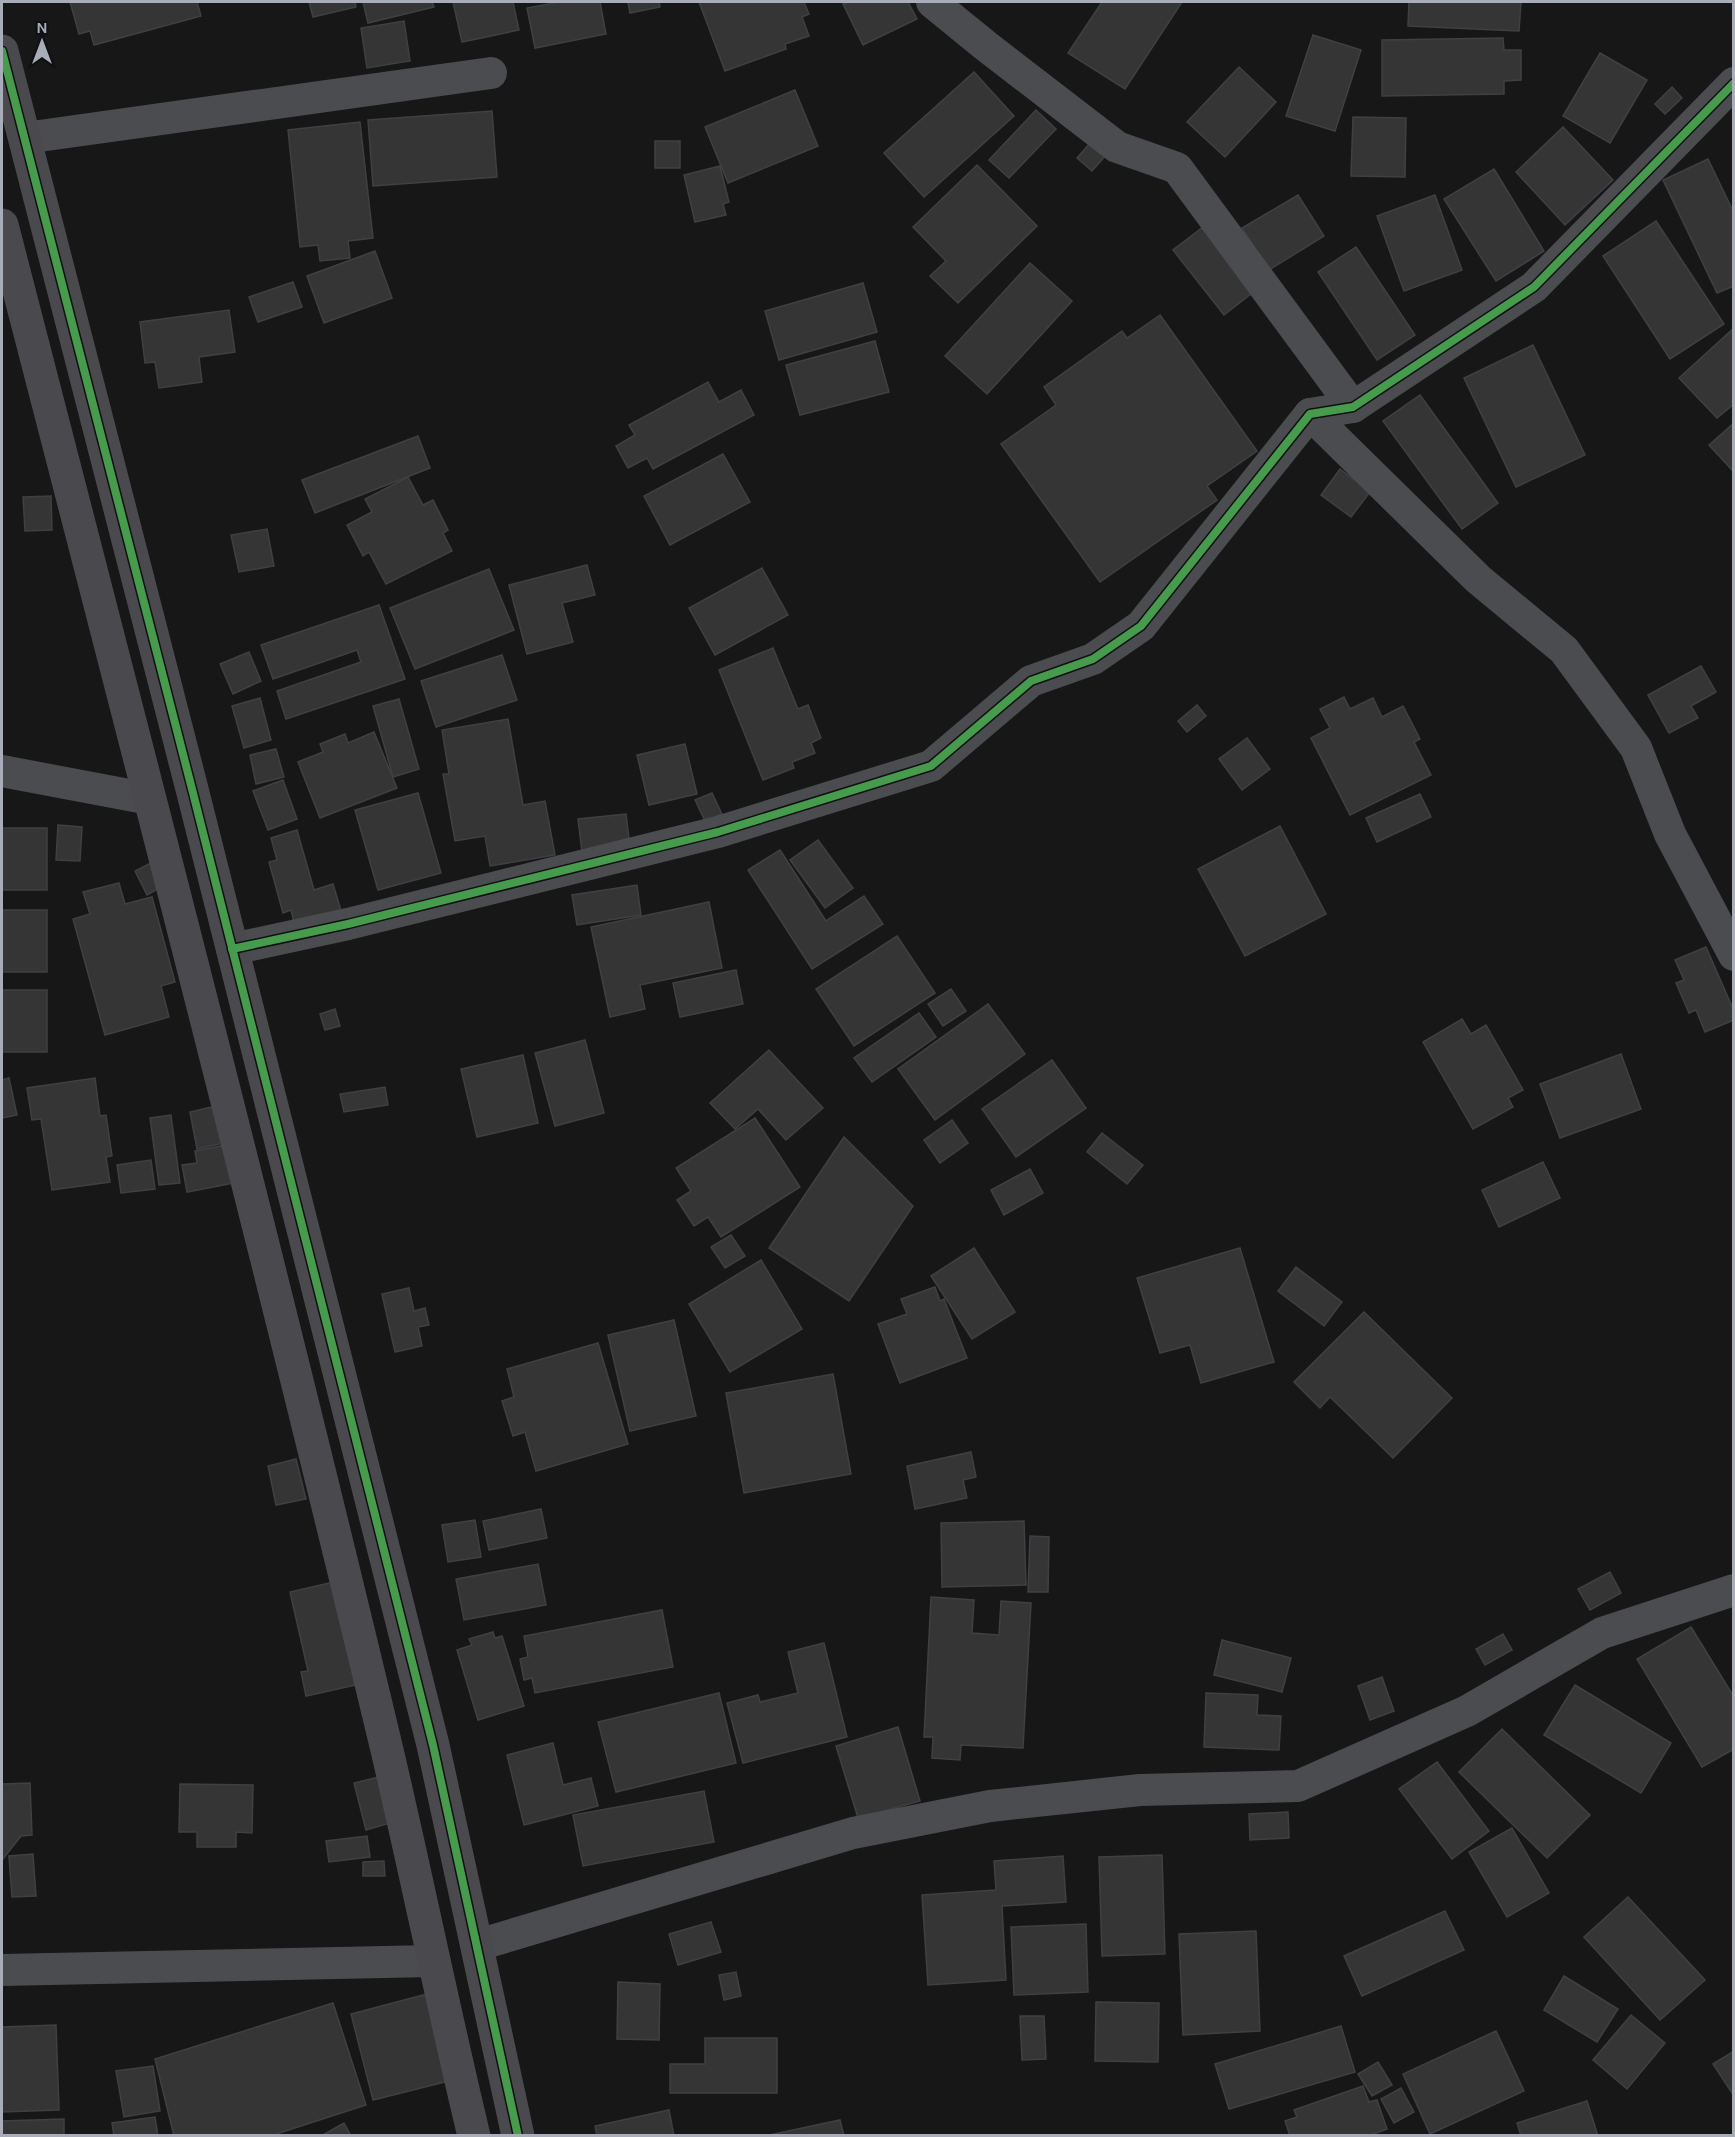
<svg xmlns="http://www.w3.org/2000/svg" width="1735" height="2137" viewBox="0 0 1735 2137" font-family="Karla,sans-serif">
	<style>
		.building { fill: #353536; stroke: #3f4043; stroke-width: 1.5 }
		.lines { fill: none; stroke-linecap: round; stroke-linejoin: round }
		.street { stroke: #4b4c50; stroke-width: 32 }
		.secondary { stroke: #4a4a4e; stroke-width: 33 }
		.cycleway-casing { stroke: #111113; stroke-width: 11 }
		.cycleway { stroke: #469c4c; stroke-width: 8 }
	</style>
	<rect width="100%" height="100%" fill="#171717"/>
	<!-- building -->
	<g class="building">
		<path d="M70,2H197L201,16L94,45L90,31L79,34Z"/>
		<path d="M309,2H355L356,7L313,17Z"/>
		<path d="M363,2H432L434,7L368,23Z"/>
		<path d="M453,2H513L519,30L462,42Z"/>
		<path d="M559,2H600L606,34L535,48L527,8Z"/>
		<path d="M628,2H659L660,7L630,13Z"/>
		<path d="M699,2H804L809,14L802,17L809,36L785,44L786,49L725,71Z"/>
		<path d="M848,2H908L917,19L863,45L843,4Z"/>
		<path d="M1102,2H1182L1125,89L1068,53Z"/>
		<path d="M1409,2H1521L1519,31L1408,26Z"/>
		<path d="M404,21L410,61L367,68L361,28Z"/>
		<path d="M1313,35L1361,50L1335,131L1286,116Z"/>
		<path d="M1503,38L1504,50H1521V80L1504,81V94L1382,96V40Z"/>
		<path d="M1600,53L1647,80L1610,143L1563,116Z"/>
		<path d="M1239,67L1276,102L1225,157L1187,122Z"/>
		<path d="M974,72L1014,116L924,197L884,153Z"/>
		<path d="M1672,87L1682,98L1665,114L1655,104Z"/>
		<path d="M795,90L818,146L728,183L705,127Z"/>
		<path d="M1036,110L1056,129L1009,178L989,160Z"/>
		<path d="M492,111L497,177L373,186L368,120Z"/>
		<path d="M1353,117L1406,118L1405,177L1351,176Z"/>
		<path d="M360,122L373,238L348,241L350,258L320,261L318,245L300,247L288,130Z"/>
		<path d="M1563,127L1613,180L1565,225L1516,172Z"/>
		<rect x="655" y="141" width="25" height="27"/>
		<path d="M1091,142L1106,155L1092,171L1077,158Z"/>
		<path d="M1708,159L1734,213V286L1717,293L1663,180Z"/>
		<path d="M977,165L1037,226L958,303L930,276L946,261L913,227Z"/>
		<path d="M720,166L729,202L723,204L726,215L695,222L684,175Z"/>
		<path d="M1494,169L1544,251L1496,281L1444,199Z"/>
		<path d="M1298,195L1324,236L1269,270L1242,228Z"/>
		<path d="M1435,195L1462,270L1404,291L1377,216Z"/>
		<path d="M1211,221L1261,286L1224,315L1173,250Z"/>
		<path d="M1656,221L1724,324L1670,359L1603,256Z"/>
		<path d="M1356,247L1415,335L1377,360L1318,272Z"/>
		<path d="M375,251L392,298L324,323L307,276Z"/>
		<path d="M1030,263L1072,301L987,394L945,356Z"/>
		<path d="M293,282L302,307L258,322L249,297Z"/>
		<path d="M863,283L877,332L779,360L765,311Z"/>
		<path d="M229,310L235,352L199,357L202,382L159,388L155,362L145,363L140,322Z"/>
		<path d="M1160,315L1257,451L1207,486L1217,500L1100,582L1001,444L1056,405L1044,387L1122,331L1127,338Z"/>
		<path d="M1734,328V404L1717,418L1679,378Z"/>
		<path d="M875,341L889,392L800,415L786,365Z"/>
		<path d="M1533,345L1585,455L1516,487L1464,378Z"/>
		<path d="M708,382L719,402L741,390L754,415L653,469L647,458L628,468L616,446L635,435L629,425Z"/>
		<path d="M1420,395L1498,503L1462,529L1383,421Z"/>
		<path d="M1734,423V472L1709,445Z"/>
		<path d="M418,436L430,468L315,513L302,480Z"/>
		<path d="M723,454L750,502L670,545L644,496Z"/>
		<path d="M1340,469L1370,492L1351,517L1321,495Z"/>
		<path d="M408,477L423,505L433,500L448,530L443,533L452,551L386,584L369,552L363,556L347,525L372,512L365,499Z"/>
		<path d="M51,496L52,530L25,531L23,497Z"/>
		<path d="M267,529L274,566L239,572L231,535Z"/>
		<path d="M587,565L595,595L562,603L573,642L527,654L509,585Z"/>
		<path d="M762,568L788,615L715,655L689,608Z"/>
		<path d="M489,569L514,630L415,669L390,608Z"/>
		<path d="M379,605L405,679L286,719L277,691L361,662L357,650L273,679L261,645Z"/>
		<path d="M773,648L798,709L808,705L821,738L811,743L815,753L792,762L794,768L763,780L719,670Z"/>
		<path d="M249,652L261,681L233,694L220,664Z"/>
		<path d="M502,655L517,700L436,727L421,681Z"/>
		<path d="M1701,666L1716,692L1691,706L1698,718L1669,733L1648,695Z"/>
		<path d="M1344,697L1350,709L1373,698L1382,717L1403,706L1420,739L1414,742L1431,775L1350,815L1311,738L1330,728L1320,709Z"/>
		<path d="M260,698L271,740L244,748L232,706Z"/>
		<path d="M399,699L419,769L393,777L373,706Z"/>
		<path d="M1197,705L1206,716L1187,732L1178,721Z"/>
		<path d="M508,719L523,805L545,801L555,855L490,866L485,836L455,841L443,774H449L442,730Z"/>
		<path d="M374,732L397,788L320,818L298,762L323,752L320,744L345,734L348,743Z"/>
		<path d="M1247,738L1270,769L1242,790L1219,759Z"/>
		<path d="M685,744L697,794L649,805L637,755Z"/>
		<path d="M276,749L284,777L256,784L250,755Z"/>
		<path d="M283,780L297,819L268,830L253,791Z"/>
		<path d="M418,793L441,873L378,890L355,810Z"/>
		<path d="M712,793L722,814L705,821L695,800Z"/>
		<path d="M1420,794L1431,817L1377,842L1366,818Z"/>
		<path d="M626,814L630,847L582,852L578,819Z"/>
		<path d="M58,825L82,827L80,861L56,860Z"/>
		<path d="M1280,826L1326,914L1245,956L1198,869Z"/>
		<rect x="2" y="828" width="45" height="62"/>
		<path d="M297,830L314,890L333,884L342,914L295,926L291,910L283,913L269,862L277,860L271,838Z"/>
		<path d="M818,840L853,888L825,908L790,860Z"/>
		<path d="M780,850L826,921L864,896L883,924L812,969L748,870Z"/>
		<path d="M155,861L167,884L147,895L135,871Z"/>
		<path d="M119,883L125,904L152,897L175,982L161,986L169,1017L105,1035L73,919L90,914L83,892Z"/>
		<path d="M637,885L641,915L577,925L572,895Z"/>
		<path d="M709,902L722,968L640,985L645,1009L610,1017L591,927Z"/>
		<rect x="2" y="910" width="45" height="62"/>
		<path d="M897,936L935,993L854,1046L816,989Z"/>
		<path d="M1706,947L1734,1011V1020L1705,1032L1696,1010L1689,1013L1676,983L1684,980L1675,960Z"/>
		<path d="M736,970L743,1004L680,1017L673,983Z"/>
		<path d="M951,989L966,1011L943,1026L928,1004Z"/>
		<rect x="2" y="990" width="45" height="62"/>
		<path d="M988,1004L1025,1054L935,1120L898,1069Z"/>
		<path d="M335,1009L340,1026L325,1030L320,1014Z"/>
		<path d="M919,1013L936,1037L872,1082L854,1058Z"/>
		<path d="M1462,1019L1471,1034L1486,1025L1523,1090L1508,1098L1513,1107L1473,1129L1423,1042Z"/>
		<path d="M585,1040L604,1113L555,1126L535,1053Z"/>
		<path d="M769,1050L823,1108L786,1140L758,1109L735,1129L710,1103Z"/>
		<path d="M1621,1054L1641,1109L1560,1138L1540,1084Z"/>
		<path d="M523,1055L538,1123L477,1137L461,1069Z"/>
		<path d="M1052,1060L1086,1108L1016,1157L982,1109Z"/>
		<path d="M9,1078L17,1115L2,1118V1080Z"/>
		<path d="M95,1078L100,1116L106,1115L112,1156L106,1157L110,1182L52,1190L41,1119L32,1120L27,1088Z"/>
		<path d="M385,1087L388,1105L344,1112L340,1094Z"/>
		<path d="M216,1106L224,1143L197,1149L190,1112Z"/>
		<path d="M171,1115L180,1183L159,1185L150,1118Z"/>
		<path d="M755,1118L800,1187L721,1237L708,1217L694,1226L677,1200L691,1191L676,1168Z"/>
		<path d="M952,1120L968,1143L940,1163L924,1140Z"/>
		<path d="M1102,1133L1143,1165L1127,1184L1087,1152Z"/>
		<path d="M844,1137L913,1206L849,1301L769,1248Z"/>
		<path d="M226,1145L234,1183L187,1192L182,1165L197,1163L195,1151Z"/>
		<path d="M151,1160L155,1189L121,1193L117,1165Z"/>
		<path d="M1543,1162L1560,1198L1499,1227L1482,1190Z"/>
		<path d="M1030,1169L1043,1193L1004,1215L991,1190Z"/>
		<path d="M731,1235L745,1256L725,1268L711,1247Z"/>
		<path d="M974,1248L1015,1312L972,1339L931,1276Z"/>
		<path d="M1240,1248L1274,1362L1201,1383L1190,1345L1160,1353L1137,1278Z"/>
		<path d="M761,1260L802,1329L730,1372L689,1304Z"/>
		<path d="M1296,1267L1342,1302L1324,1326L1278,1291Z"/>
		<path d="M935,1287L940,1301L944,1299L967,1358L900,1383L878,1324L907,1314L901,1299Z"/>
		<path d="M409,1288L414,1311L425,1308L429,1325L418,1327L422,1346L395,1352L382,1294Z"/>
		<path d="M1364,1312L1452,1398L1393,1458L1330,1397L1320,1408L1294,1382Z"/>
		<path d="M674,1320L696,1416L630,1431L608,1335Z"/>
		<path d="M598,1343L628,1444L536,1471L525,1432L513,1436L502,1401L514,1397L507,1369Z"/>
		<path d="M833,1374L851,1474L744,1493L726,1393Z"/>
		<path d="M971,1452L976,1477L963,1480L967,1498L915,1509L907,1466Z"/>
		<path d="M296,1459L306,1499L276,1505L268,1466Z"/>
		<path d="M541,1509L547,1538L489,1550L483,1521Z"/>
		<path d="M475,1520L481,1557L448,1562L442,1525Z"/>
		<path d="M1024,1521L1026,1585L942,1587L941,1523Z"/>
		<path d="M1030,1536L1049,1537L1048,1592H1028Z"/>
		<path d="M538,1564L546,1605L464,1620L456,1579Z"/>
		<path d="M1610,1572L1621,1593L1590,1610L1578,1589Z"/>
		<path d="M334,1582L356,1685L306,1696L301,1672L308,1671L290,1592Z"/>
		<path d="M931,1597L974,1600L972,1633L999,1635L1001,1601L1031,1603L1023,1748L961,1745L960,1760L932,1758L933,1737H924Z"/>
		<path d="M662,1610L673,1667L535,1693L532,1678L524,1680L520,1659L528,1657L524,1636Z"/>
		<path d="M1691,1627L1734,1697V1749L1702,1767L1637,1659Z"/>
		<path d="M493,1632L495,1638L502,1636L524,1706L478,1720L457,1650L472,1645L469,1639Z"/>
		<path d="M1503,1634L1512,1650L1485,1665L1476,1649Z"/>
		<path d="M1222,1640L1291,1658L1282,1692L1214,1675Z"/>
		<path d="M824,1643L847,1737L743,1763L727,1703L758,1695L760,1702L798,1693L788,1652Z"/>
		<path d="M1382,1677L1394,1711L1370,1720L1358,1686Z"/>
		<path d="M1575,1685L1671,1743L1641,1793L1544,1735Z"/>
		<path d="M719,1693L736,1763L616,1792L598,1722Z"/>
		<path d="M1206,1693L1258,1695L1257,1715L1281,1716L1279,1750L1204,1747Z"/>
		<path d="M898,1727L920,1801L858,1818L836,1746Z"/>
		<path d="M1502,1729L1590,1815L1547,1858L1459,1772Z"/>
		<path d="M553,1743L563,1785L591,1778L598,1806L524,1825L507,1755Z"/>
		<path d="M1437,1762L1489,1831L1452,1859L1399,1789Z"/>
		<path d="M379,1777L390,1823L366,1830L354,1783Z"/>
		<path d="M30,1783L32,1835L21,1836L2,1860V1784Z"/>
		<path d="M180,1784L253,1785L252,1833L236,1832V1847H197V1832H179Z"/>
		<path d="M704,1791L714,1842L583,1866L573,1815Z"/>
		<path d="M1288,1812L1289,1838L1250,1840L1249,1814Z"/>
		<path d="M1512,1828L1549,1893L1507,1917L1469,1852Z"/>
		<path d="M367,1836L370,1857L329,1862L326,1841Z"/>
		<path d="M33,1854L36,1896L12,1897L9,1856Z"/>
		<path d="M1162,1855L1165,1954L1102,1956L1099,1857Z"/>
		<path d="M1063,1856L1066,1902L1002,1906L1006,1980L928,1985L922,1895L996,1890L994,1861Z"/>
		<path d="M384,1861L385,1876H363V1862Z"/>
		<path d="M1628,1897L1705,1980L1660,2020L1584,1937Z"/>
		<path d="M1445,1911L1464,1950L1362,1996L1344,1956Z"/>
		<path d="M711,1922L721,1952L678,1965L669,1934Z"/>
		<path d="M1086,1924L1088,1992L1014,1995L1011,1927Z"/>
		<path d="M1256,1931L1260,2031L1183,2035L1179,1934Z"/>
		<path d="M736,1972L741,1996L724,2000L719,1975Z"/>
		<path d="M1564,1976L1618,2009L1597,2042L1544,2010Z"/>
		<path d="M618,1982L660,1984L659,2040L617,2039Z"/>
		<path d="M427,1994L449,2081L373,2100L351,2014Z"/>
		<path d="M1096,2002L1159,2003L1158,2062L1095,2061Z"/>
		<path d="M333,2003L366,2105L270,2136H174L155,2059Z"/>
		<path d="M1631,2015L1665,2043L1627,2089L1593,2060Z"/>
		<path d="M1020,2016H1044L1046,2059L1022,2060Z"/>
		<path d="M56,2025L59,2110L2,2112V2027Z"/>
		<path d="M1341,2026L1355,2072L1229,2109L1215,2064Z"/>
		<path d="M1496,2031L1524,2091L1430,2134L1403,2074Z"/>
		<path d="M705,2038H777V2093H670V2064H705Z"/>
		<path d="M1734,2051V2096L1713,2064Z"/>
		<path d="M1378,2062L1392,2085L1372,2096L1358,2074Z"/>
		<path d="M153,2066L160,2111L124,2117L116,2071Z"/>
		<path d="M1363,2086L1369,2102L1377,2100L1387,2129L1368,2136H1290L1285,2121L1297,2117L1294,2110Z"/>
		<path d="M1401,2088L1414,2112L1394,2123L1381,2099Z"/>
		<path d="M1587,2101L1598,2136H1521L1517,2123Z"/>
		<path d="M669,2110L674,2136H597L595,2126Z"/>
		<path d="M155,2117L158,2136H114L112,2123Z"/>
		<path d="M64,2119V2136H2V2121Z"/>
		<path d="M840,2120L844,2136H769V2135Z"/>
		<path d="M344,2123L351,2136H321Z"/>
	</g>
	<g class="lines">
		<!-- street -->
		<g class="street">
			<path d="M932,2L986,46L1117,147L1177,168L1353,407"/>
			<path d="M25,138L491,73"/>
			<path d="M1310,414L1478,579L1564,650L1636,748L1670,834L1734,955"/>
			<path d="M2,771L150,799"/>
			<path d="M232,949L348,924L718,832L931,766L1031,681L1093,659L1141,626L1310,414L1353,407L1534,287L1734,83"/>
			<path d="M478,1945L853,1833L990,1806L1140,1790L1298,1786L1467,1711L1602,1633L1734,1590"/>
			<path d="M2,1970L432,1961"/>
		</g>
		<!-- secondary -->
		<g class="secondary">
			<path d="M2,51L192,789L433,1745L518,2136"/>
			<path d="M2,225C133,732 265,1240 387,1750C417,1878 443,2007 474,2136"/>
		</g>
		<!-- cycleway casing -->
		<g class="cycleway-casing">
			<g id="cycleway">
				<path d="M2,51L192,789L433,1745L518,2136"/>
				<path d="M232,949L348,924L718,832L931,766L1031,681L1093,659L1141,626L1310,414L1353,407L1534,287L1734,83"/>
			</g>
		</g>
		<!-- cycleway -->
		<use href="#cycleway" class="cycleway"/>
	</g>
	<!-- border -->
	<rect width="1735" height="2137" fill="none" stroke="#a8adb8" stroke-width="6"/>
	<!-- north arrow -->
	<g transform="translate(42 42)" stroke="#111113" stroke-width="4.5" paint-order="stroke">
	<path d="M0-4.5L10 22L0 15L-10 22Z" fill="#a8adb8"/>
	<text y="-9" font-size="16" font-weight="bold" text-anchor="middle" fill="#a8adb8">N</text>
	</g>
</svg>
